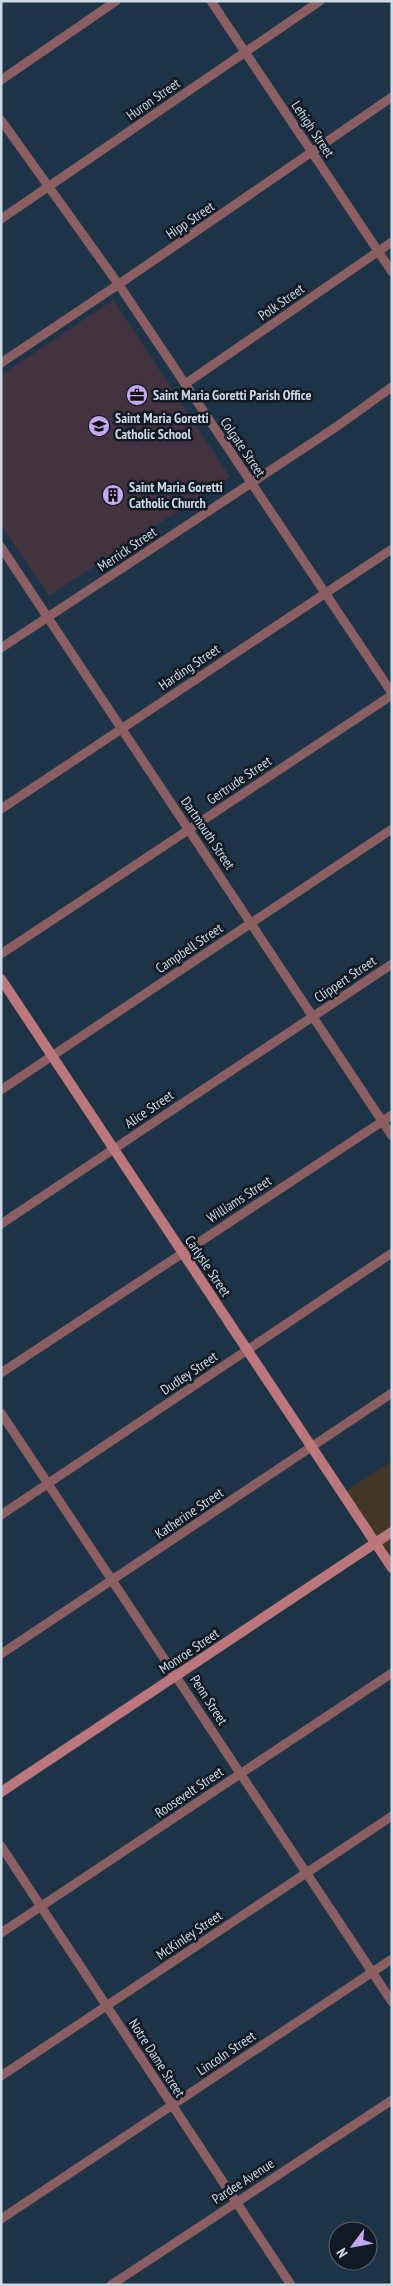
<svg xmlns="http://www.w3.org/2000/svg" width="393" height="2286" viewBox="0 0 393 2286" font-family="'PT Sans Narrow',sans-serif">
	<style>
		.commercial { fill: #423727 }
		.education { fill: #43333f }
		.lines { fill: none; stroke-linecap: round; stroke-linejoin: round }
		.street { stroke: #8b5f62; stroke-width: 9 }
		.secondary { stroke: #bc777c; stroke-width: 10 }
		.labels { text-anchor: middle; stroke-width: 5; stroke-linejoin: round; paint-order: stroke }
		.street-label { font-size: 14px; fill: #ccdae6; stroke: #101a23 }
		.poi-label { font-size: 14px; font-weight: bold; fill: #ccdae6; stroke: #101a23; text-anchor: start }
	</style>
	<rect width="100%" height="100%" fill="#1d3447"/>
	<!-- commercial -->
	<path class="commercial" d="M392,1461V1568L343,1493Z"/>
	<!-- education -->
	<path class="education" d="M113,300L230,477L49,596L1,525V375Z"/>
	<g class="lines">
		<!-- street -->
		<g class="street">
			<path d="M211,1L392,272"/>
			<path d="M1,80L116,1"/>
			<path d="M1,120L119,285L392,693"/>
			<path d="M1,219L320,1"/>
			<path d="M1,363L125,280L392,97"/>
			<path d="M185,384L392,242"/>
			<path d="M1,547L392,1136"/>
			<path d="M1,648L336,427L392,387"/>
			<path d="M1,809L392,549"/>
			<path d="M1,954L392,695"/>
			<path d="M1,1090L392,829"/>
			<path d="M1,1224L392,964"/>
			<path d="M1,1373L392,1115"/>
			<path d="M1,1413L392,2002"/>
			<path d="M1,1515L392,1253"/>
			<path d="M1,1654L392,1393"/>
			<path d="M1,1846L291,2285"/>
			<path d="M1,1933L392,1673"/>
			<path d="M1,2076L392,1816"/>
			<path d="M1,2219L392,1959"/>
			<path d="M111,2285L392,2100"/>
		</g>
		<!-- secondary -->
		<g class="secondary">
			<path d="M1,979L392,1568"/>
			<path d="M1,1792L392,1532"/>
		</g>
	</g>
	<!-- icons -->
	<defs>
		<g id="office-disc" transform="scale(1.125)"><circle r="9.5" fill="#c5a7f1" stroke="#101a23"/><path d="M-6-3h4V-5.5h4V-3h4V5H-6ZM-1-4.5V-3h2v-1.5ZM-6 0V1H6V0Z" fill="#111"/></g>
		<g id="school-disc" transform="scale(1.125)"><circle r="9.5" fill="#c5a7f1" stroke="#101a23"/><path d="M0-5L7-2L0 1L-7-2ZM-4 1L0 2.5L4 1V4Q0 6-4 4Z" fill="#111"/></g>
		<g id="building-disc" transform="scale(1.125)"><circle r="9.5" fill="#c5a7f1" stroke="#101a23"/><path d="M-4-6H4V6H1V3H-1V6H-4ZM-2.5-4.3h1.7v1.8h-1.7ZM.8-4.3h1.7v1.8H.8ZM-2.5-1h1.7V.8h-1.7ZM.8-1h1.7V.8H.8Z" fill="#111"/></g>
	</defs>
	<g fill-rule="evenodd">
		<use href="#office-disc" x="137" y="395"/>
		<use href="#school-disc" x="99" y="426"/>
		<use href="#building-disc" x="113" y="495"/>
	</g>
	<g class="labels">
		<!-- street labels -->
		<g class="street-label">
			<text transform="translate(153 99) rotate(-35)" y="5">Huron Street</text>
			<text transform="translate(313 129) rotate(56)" y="5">Lehigh Street</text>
			<text transform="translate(190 220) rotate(-34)" y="5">Hipp Street</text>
			<text transform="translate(281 302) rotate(-35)" y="5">Polk Street</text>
			<text transform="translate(243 447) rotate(56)" y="5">Colgate Street</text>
			<text transform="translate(127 549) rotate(-34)" y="5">Merrick Street</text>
			<text transform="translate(189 667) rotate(-34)" y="5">Harding Street</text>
			<text transform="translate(239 780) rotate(-34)" y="5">Gertrude Street</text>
			<text transform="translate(208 833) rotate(56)" y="5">Dartmouth Street</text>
			<text transform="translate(189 948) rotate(-34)" y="5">Campbell Street</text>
			<text transform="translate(345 979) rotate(-34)" y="5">Clippert Street</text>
			<text transform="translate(149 1109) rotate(-34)" y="5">Alice Street</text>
			<text transform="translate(239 1199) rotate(-33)" y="5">Williams Street</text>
			<text transform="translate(208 1266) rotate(56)" y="5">Carlysle Street</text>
			<text transform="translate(189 1373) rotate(-34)" y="5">Dudley Street</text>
			<text transform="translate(189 1513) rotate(-34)" y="5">Katherine Street</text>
			<text transform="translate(189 1651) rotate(-34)" y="5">Monroe Street</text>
			<text transform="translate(209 1700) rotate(57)" y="5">Penn Street</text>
			<text transform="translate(189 1792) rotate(-34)" y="5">Roosevelt Street</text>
			<text transform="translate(189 1935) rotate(-34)" y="5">McKinley Street</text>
			<text transform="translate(226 2053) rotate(-34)" y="5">Lincoln Street</text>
			<text transform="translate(157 2058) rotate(57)" y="5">Notre Dame Street</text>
			<text transform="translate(243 2181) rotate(-33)" y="5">Pardee Avenue</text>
		</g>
		<!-- poi labels -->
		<g class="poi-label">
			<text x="153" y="400">Saint Maria Goretti Parish Office</text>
			<text x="115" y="423">Saint Maria Goretti<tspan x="115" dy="16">Catholic School</tspan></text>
			<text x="129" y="492">Saint Maria Goretti<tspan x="129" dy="16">Catholic Church</tspan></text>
		</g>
	</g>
	<!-- border -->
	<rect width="393" height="2286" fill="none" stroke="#ccdae6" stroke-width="5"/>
	<!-- north arrow -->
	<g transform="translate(353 2246) rotate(238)"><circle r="24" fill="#101a23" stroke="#5b6771"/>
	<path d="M0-4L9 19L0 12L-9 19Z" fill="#c5a7f1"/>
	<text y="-8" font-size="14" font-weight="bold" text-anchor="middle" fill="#ccdae6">N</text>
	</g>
</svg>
